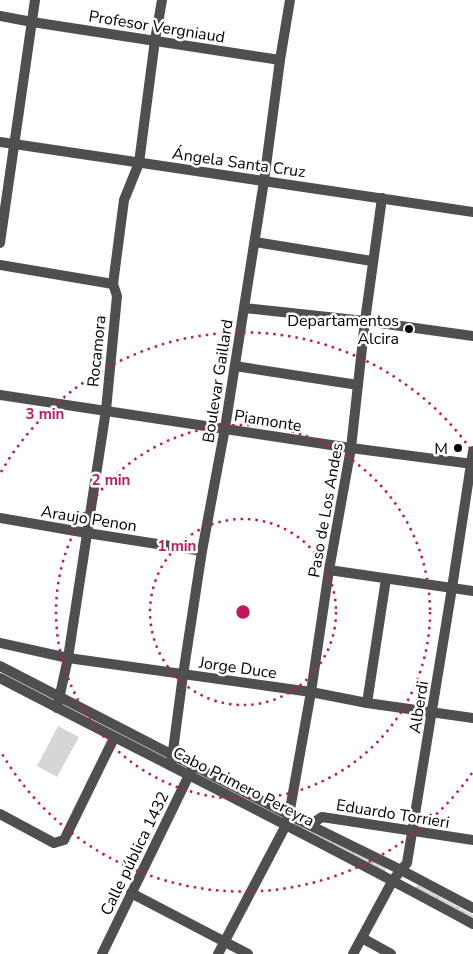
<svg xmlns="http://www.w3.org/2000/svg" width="473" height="954" viewBox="0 0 473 954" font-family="'Nunito Sans',sans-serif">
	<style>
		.grass { fill: url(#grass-dots) }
		.garden { fill: #d6d6d6 }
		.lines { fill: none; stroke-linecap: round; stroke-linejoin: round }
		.minor { stroke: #4f4f4f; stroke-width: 10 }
		.ring { fill: none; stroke: #c2185b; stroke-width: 2.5; stroke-dasharray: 2.5 5 }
		.poi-dot { fill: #000; stroke: #fff; stroke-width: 2 }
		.labels { text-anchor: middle; stroke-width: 5; stroke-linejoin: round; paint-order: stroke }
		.street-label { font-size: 16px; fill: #000; stroke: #fff }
		.poi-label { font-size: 16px; fill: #000; stroke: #fff; text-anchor: end }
		.centre { fill: #c2185b; stroke: #fff; stroke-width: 2.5 }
		.ring-label { font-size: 15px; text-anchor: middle; font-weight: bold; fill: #c2185b; stroke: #fff; stroke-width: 5; stroke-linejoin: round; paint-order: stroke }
	</style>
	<defs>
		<pattern id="grass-dots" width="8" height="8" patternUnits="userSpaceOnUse" patternTransform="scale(1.25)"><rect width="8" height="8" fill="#d6d6d6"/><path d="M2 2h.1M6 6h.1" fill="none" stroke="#b6b6b6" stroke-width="1.8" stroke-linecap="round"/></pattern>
	</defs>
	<rect width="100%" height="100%" fill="#fff"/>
	<!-- grass -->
	<g class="grass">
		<path d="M296,820L386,869L385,872L294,823Z"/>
		<path d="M418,885L473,915V919L416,888Z"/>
	</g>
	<!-- garden -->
	<path class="garden" d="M58,726L79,737L57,777L37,766Z"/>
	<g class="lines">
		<!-- minor -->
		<g class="minor">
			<path d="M0,16L32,22L280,60"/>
			<path d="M0,142L473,212"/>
			<path d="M255,242L372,261"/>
			<path d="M0,243L35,0"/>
			<path d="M0,265L113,284"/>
			<path d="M244,308L365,321L473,336"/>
			<path d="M235,366L358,385"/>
			<path d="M0,395L351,448L473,464"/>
			<path d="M0,518L87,533L202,551"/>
			<path d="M329,570L473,591"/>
			<path d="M0,643L68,658L311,692L367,703L473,718"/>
			<path d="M0,666L289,815L401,870L473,908"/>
			<path d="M0,678C158,760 317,839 473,924"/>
			<path d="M367,703L386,579"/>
			<path d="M57,708L68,658L106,410L117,296L113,284L124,200L139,163L155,40L162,0"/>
			<path d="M171,766L183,675L202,551L225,428L264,181L280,60L290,0"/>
			<path d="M0,814L54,843L64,840L114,738"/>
			<path d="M310,825L322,817L473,840"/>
			<path d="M131,893L248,954"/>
			<path d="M362,938L391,954"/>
			<path d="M102,954L191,771"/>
			<path d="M218,954L286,825L289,815L311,692L329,570L351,448L365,321L382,198"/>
			<path d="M353,954L393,880L407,863L452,588L473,451"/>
		</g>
	</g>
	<!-- distance rings -->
	<g class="ring">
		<circle cx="243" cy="612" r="93"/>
		<circle cx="243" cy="612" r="187"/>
		<path d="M472 773A280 280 0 0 1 1 752M1 472A280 280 0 0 1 472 451"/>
	</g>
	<!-- markers -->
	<g class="poi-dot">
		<circle cx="409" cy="329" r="5"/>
		<circle cx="458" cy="448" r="5"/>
	</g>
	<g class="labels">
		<!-- street labels -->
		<g class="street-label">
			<text transform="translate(157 26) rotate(9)" y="6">Profesor Vergniaud</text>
			<text transform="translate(239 162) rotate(8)" y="6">Ángela Santa Cruz</text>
			<text transform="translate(96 351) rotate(-84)" y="6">Rocamora</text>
			<text transform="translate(217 381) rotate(-81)" y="6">Boulevar Gaillard</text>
			<text transform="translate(268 420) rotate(9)" y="6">Piamonte</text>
			<text transform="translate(325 510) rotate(-80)" y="6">Paso de Los Andes</text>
			<text transform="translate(89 518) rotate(9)" y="6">Araujo Penon</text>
			<text transform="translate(238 667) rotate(8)" y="6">Jorge Duce</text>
			<text transform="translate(418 707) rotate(-81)" y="6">Alberdi</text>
			<text transform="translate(244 786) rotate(27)" y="6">Cabo Primero Pereyra</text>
			<text transform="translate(393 813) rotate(9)" y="6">Eduardo Torrieri</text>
			<text transform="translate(134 853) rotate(-64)" y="6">Calle pública 1432</text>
		</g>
		<!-- poi labels -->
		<g class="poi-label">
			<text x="399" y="326">Departamentos<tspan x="399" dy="18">Alcira</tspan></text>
			<text x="448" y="454">M</text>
		</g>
	</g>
	<circle cx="243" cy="612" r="8" class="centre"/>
	<g class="ring-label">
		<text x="45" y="419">3 min</text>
		<text x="111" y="485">2 min</text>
		<text x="177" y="551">1 min</text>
	</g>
</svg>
